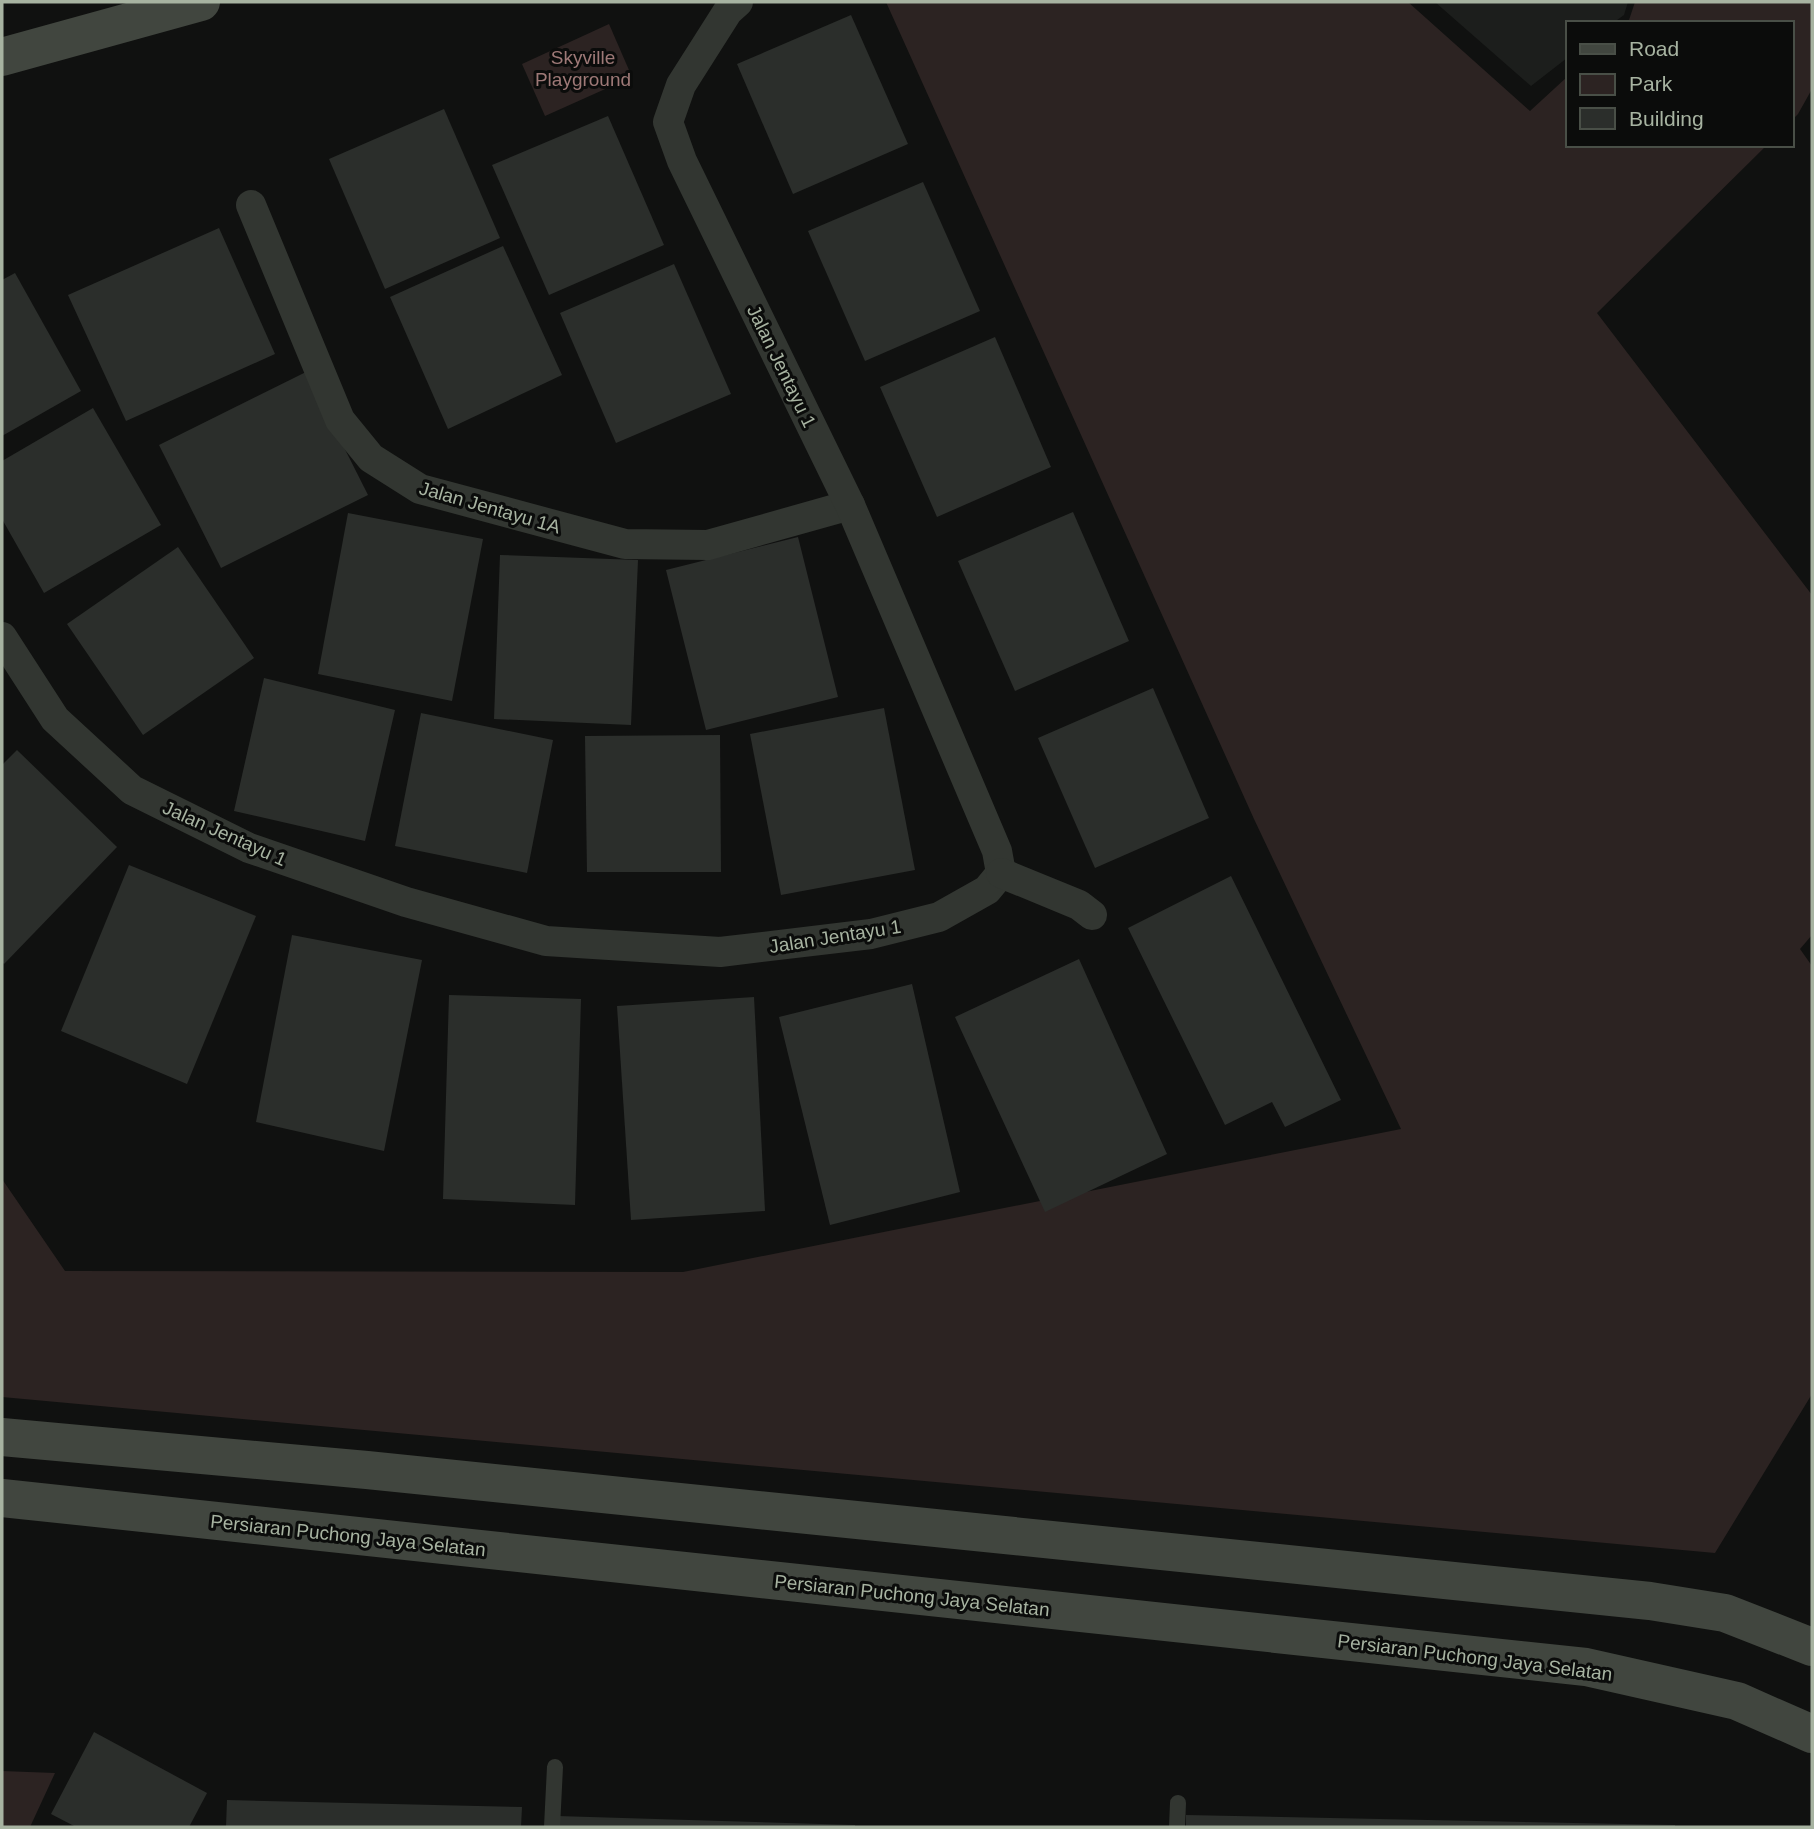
<svg xmlns="http://www.w3.org/2000/svg" width="1814" height="1829" viewBox="0 0 1814 1829" font-family="Arial,sans-serif">
	<style>
		.built { fill: #1c1e1c }
		.green { fill: #2c2322 }
		.building { fill: #2b2e2b }
		.lines { fill: none; stroke-linecap: round; stroke-linejoin: round }
		.lane { stroke: #323631; stroke-width: 16 }
		.street { stroke: #323631; stroke-width: 30 }
		.secondary { stroke: #41463f; stroke-width: 38 }
		.labels { text-anchor: middle; stroke-width: 6; stroke-linejoin: round; paint-order: stroke }
		.park-label { font-size: 19px; fill: #9e7977; stroke: #0b0c0b }
		.street-label { font-size: 19px; fill: #a7b3a1; stroke: #0b0c0b }
	</style>
	<rect width="100%" height="100%" fill="#101110"/>
	<!-- built -->
	<path class="built" d="M1435,2H1628L1624,15L1613,23H1567V58L1531,86Z"/>
	<!-- green -->
	<g class="green">
		<path d="M886,2H1408L1530,111L1567,77V145H1767L1597,313L1812,595V935L1800,949L1812,966V1394L1715,1553L2,1397V1179L65,1271L683,1272L1401,1129L1254,819Z"/>
		<path d="M1635,2H1812V89L1798,114L1791,121V23H1628Z"/>
		<path d="M609,24L632,77L545,116L522,64Z"/>
		<path d="M2,1771L55,1773L30,1827H2Z"/>
	</g>
	<!-- building -->
	<g class="building">
		<path d="M851,15L908,144L793,194L737,64Z"/>
		<path d="M444,109L500,238L385,289L329,159Z"/>
		<path d="M608,116L664,245L549,295L492,165Z"/>
		<path d="M923,182L980,311L865,361L808,231Z"/>
		<path d="M219,228L275,354L126,421L68,295Z"/>
		<path d="M503,246L562,375L448,429L390,297Z"/>
		<path d="M674,264L731,394L616,443L560,313Z"/>
		<path d="M15,273L81,391L2,436V280Z"/>
		<path d="M995,337L1051,467L937,517L880,387Z"/>
		<path d="M306,372L368,495L221,568L159,445Z"/>
		<path d="M93,408L161,525L44,593L2,519V461Z"/>
		<path d="M1073,512L1129,641L1015,691L958,561Z"/>
		<path d="M348,513L483,539L452,701L318,674Z"/>
		<path d="M798,537L838,697L706,730L666,570Z"/>
		<path d="M178,547L254,658L143,735L67,624Z"/>
		<path d="M500,555L638,560L631,725L494,719Z"/>
		<path d="M264,678L395,710L365,841L234,811Z"/>
		<path d="M1153,688L1209,818L1095,868L1038,738Z"/>
		<path d="M884,708L915,870L781,895L750,734Z"/>
		<path d="M421,713L553,740L527,873L395,846Z"/>
		<path d="M720,735L721,872H587L585,736Z"/>
		<path d="M17,750L117,847L4,964L2,962V765Z"/>
		<path d="M129,865L256,916L187,1084L61,1031Z"/>
		<path d="M1231,876L1341,1100L1285,1127L1272,1102L1225,1125L1128,928Z"/>
		<path d="M292,935L422,960L384,1151L256,1122Z"/>
		<path d="M1079,959L1167,1154L1045,1212L955,1017Z"/>
		<path d="M912,984L960,1192L830,1225L779,1017Z"/>
		<path d="M449,995L581,999L575,1205L443,1199Z"/>
		<path d="M754,997L765,1211L631,1220L617,1006Z"/>
		<path d="M94,1732L207,1793L189,1827H76L51,1814Z"/>
		<path d="M227,1800L522,1807L521,1827H226Z"/>
		<path d="M1186,1815L1675,1825V1827H1186Z"/>
		<path d="M557,1816L855,1825V1827H557Z"/>
	</g>
	<g class="lines">
		<!-- lane -->
		<g class="lane">
			<path d="M552,1827L555,1767"/>
			<path d="M1177,1827L1178,1803"/>
		</g>
		<!-- street -->
		<g class="street">
			<path d="M251,205L340,420L371,458L420,489L625,544L708,545L850,505"/>
			<path d="M2,637L55,719L132,790L249,848L406,902L546,941L720,952L871,934L939,917L987,890L1001,873L997,851L850,505L682,161L668,122L681,85L728,11L738,2"/>
			<path d="M1001,873L1079,905L1092,915"/>
		</g>
		<!-- secondary -->
		<g class="secondary">
			<path d="M2,57L201,2"/>
			<path d="M2,1437L367,1470L1650,1601L1725,1613L1812,1647"/>
			<path d="M2,1498L1586,1667L1737,1701L1812,1734"/>
		</g>
	</g>
	<g class="labels">
		<!-- park labels -->
		<g class="park-label">
			<text x="583" y="64">Skyville<tspan x="583" dy="22">Playground</tspan></text>
		</g>
		<!-- street labels -->
		<g class="street-label">
			<text transform="translate(782 366) rotate(64)" y="7">Jalan Jentayu 1</text>
			<text transform="translate(490 507) rotate(16)" y="7">Jalan Jentayu 1A</text>
			<text transform="translate(225 833) rotate(24)" y="7">Jalan Jentayu 1</text>
			<text transform="translate(835 936) rotate(-9)" y="7">Jalan Jentayu 1</text>
			<text transform="translate(348 1535) rotate(6)" y="7">Persiaran Puchong Jaya Selatan</text>
			<text transform="translate(912 1595) rotate(6)" y="7">Persiaran Puchong Jaya Selatan</text>
			<text transform="translate(1475 1657) rotate(7)" y="7">Persiaran Puchong Jaya Selatan</text>
		</g>
	</g>
	<!-- border -->
	<rect width="1814" height="1829" fill="none" stroke="#a7b3a1" stroke-width="7"/>
	<!-- legend -->
	<rect x="1566" y="21" width="228" height="126" fill="#0b0c0b" stroke="#494f47" stroke-width="2"/>
	<rect x="1580" y="44" width="35" height="10" fill="#41463f" stroke="#494f47" stroke-width="2"/>
	<text x="1629" y="56" font-size="21" fill="#a7b3a1">Road</text>
	<rect x="1580" y="74" width="35" height="21" fill="#2c2322" stroke="#494f47" stroke-width="2"/>
	<text x="1629" y="91" font-size="21" fill="#a7b3a1">Park</text>
	<rect x="1580" y="108" width="35" height="21" fill="#2b2e2b" stroke="#494f47" stroke-width="2"/>
	<text x="1629" y="126" font-size="21" fill="#a7b3a1">Building</text>
</svg>
